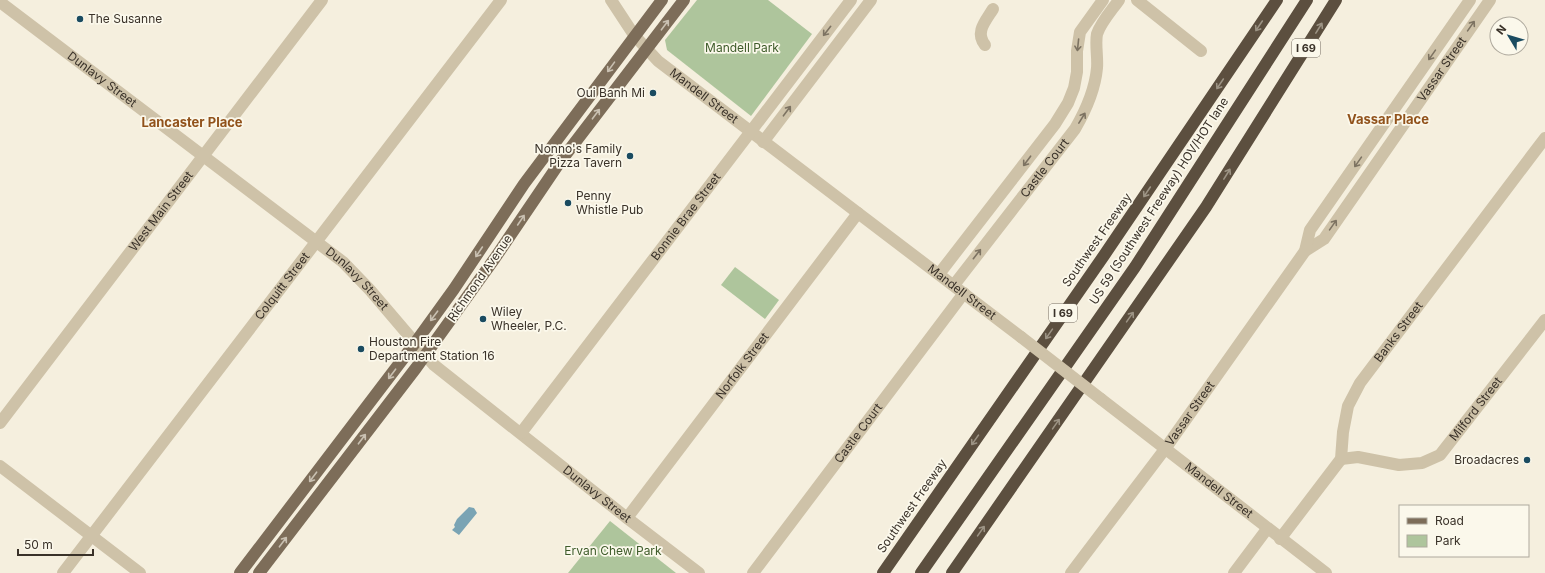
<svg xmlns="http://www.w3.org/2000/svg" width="1545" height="573" viewBox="0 0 1545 573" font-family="Inter,sans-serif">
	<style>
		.green { fill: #aec59c }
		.water { fill: #7aa4b4 }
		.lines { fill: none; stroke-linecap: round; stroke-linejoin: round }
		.minor { stroke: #cec2a8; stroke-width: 12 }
		.major { stroke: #7d6d59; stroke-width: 12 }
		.highway { stroke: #5c4f3f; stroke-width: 12 }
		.minor-bridge { stroke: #cec2a8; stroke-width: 12 }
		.oneway { stroke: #c9c0b1 }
		.oneway2 { stroke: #9c9384 }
		.oneway3 { stroke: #7d7362 }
		.poi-dot { fill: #1a4b60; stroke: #fbf8eb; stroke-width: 1.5 }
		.labels { text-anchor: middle; stroke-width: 3.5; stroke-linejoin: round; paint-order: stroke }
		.shield { fill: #fbf8eb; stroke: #746d63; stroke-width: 1 }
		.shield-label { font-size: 11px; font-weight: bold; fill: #3a3229 }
		.poi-label { font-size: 12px; fill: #3a3229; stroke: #fbf8eb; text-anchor: start }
		.park-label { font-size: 12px; fill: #3e5b2a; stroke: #fbf8eb }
		.street-label { font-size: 12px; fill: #3a3229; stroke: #fbf8eb }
		.neighbourhood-label { font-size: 13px; font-weight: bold; fill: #91521b; stroke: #fbf8eb }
	</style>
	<rect width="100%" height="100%" fill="#f5efde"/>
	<!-- green -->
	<g class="green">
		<path d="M697,0H768L812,34L751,116L667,50L665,40Z"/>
		<path d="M735,267L779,300L765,319L721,285Z"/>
		<path d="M610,521L676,573H568Z"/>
	</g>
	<!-- water -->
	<path class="water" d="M469,507L474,508L477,513L459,535L452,530L455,527L454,525L457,519Z"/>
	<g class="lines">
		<!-- minor -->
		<g class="minor">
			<path id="s1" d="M611,0L634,35L658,61L1021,337"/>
			<path d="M1137,0L1201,51"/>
			<path id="s2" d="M0,2L343,262L370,290L434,365L627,518L699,573"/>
			<path d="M985,45C975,32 985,22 993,9"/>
			<path d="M763,142L871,0"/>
			<path id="s3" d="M1305,251L1324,239L1490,0"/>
			<path d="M939,274L1055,124L1068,103L1074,88L1077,72V51L1080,32L1103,0"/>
			<path id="s4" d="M954,285L1075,129C1086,110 1095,90 1097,68C1098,57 1095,44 1097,34C1101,22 1112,10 1119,0"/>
			<path id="s5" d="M1101,399L1326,573"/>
			<path id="s6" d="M0,423L322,0"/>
			<path id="s7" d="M521,433L851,0"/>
			<path id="s8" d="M1341,459L1358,457L1399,465L1422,463L1440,455L1545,320"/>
			<path d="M0,466L140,573"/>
			<path id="s9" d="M627,518L858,213"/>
			<path id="s10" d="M1280,539L1341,459L1343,432L1348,406L1360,383L1545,138"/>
			<path id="s11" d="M63,573L501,0"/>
			<path id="s12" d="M753,573L964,293"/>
			<path id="s13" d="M1071,573L1165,449L1305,251L1310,230L1470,0"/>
			<path d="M1234,573L1267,529"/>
		</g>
		<!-- major -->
		<g class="major">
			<path d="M240,573L415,343L454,289L524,184L662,0"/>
			<path d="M259,573L416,368L495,258L560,162L684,0"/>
		</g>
		<!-- highway -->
		<g class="highway">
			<path d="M883,573L1105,254L1277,0"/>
			<path d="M921,573L1135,267L1307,0"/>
			<path d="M952,573L1206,207L1336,0"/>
		</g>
		<!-- minor-bridge -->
		<path class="minor-bridge" d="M1021,337L1101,399"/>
	</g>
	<!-- one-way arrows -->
	<defs><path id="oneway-shaft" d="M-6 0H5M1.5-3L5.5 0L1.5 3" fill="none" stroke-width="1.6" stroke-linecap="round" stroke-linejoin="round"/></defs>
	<g class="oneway">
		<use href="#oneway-shaft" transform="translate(665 25) rotate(-53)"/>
		<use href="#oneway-shaft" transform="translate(611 67) rotate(126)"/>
		<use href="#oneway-shaft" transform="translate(596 114) rotate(-53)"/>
		<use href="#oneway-shaft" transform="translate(521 220) rotate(-56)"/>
		<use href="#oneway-shaft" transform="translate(479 252) rotate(124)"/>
		<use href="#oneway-shaft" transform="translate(434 316) rotate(127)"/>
		<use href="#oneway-shaft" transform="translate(392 374) rotate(127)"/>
		<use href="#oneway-shaft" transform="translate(362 439) rotate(-53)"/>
		<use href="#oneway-shaft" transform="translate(313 477) rotate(127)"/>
		<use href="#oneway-shaft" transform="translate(283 542) rotate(-53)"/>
	</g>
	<g class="oneway2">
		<use href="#oneway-shaft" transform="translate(1259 26) rotate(124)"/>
		<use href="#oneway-shaft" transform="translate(1319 28) rotate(-58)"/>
		<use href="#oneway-shaft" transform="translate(1220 84) rotate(124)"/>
		<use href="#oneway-shaft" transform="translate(1227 174) rotate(-58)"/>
		<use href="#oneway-shaft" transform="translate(1147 192) rotate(124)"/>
		<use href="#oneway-shaft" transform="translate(1130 317) rotate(-55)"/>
		<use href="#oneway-shaft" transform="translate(1049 334) rotate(125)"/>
		<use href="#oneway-shaft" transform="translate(1056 424) rotate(-55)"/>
		<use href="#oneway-shaft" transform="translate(975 440) rotate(125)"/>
		<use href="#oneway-shaft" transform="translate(981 531) rotate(-55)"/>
	</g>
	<g class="oneway3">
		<use href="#oneway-shaft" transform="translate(1471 26) rotate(-55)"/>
		<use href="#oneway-shaft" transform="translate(827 31) rotate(128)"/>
		<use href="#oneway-shaft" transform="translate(1078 45) rotate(96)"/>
		<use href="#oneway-shaft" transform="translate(1432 55) rotate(125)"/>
		<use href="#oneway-shaft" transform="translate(787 111) rotate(-53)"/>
		<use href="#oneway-shaft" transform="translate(1082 118) rotate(-58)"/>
		<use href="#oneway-shaft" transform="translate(1027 161) rotate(127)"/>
		<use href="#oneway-shaft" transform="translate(1358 162) rotate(125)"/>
		<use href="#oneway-shaft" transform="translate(1333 225) rotate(-55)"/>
		<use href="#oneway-shaft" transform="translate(977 254) rotate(-52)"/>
	</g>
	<!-- markers -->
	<g class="poi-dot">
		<circle cx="80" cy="19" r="4"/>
		<circle cx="653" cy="93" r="4"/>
		<circle cx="630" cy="156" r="4"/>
		<circle cx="568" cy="203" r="4"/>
		<circle cx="483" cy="319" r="4"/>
		<circle cx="361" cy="349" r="4"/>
		<circle cx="1527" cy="460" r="4"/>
	</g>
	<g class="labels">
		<!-- shield labels -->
		<g class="shield">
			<rect x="1292" y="39" width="28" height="18" rx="3"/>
			<rect x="1049" y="304" width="28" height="18" rx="3"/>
		</g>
		<g class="shield-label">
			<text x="1306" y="52">I 69</text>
			<text x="1063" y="317">I 69</text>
		</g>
		<!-- poi labels -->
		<g class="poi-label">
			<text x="88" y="23">The Susanne</text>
			<text x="645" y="97" text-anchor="end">Oui Banh Mi</text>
			<text x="622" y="153" text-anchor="end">Nonno's Family<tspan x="622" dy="14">Pizza Tavern</tspan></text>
			<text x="576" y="200">Penny<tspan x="576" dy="14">Whistle Pub</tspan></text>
			<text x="491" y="316">Wiley<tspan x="491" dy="14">Wheeler, P.C.</tspan></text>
			<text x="369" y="346">Houston Fire<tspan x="369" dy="14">Department Station 16</tspan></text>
			<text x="1519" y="464" text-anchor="end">Broadacres</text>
		</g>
		<!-- park labels -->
		<g class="park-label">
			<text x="742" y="52">Mandell Park</text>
			<text x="613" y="555">Ervan Chew Park</text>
		</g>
		<!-- street labels -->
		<g class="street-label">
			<text dy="4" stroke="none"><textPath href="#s3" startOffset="229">Vassar Street</textPath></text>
			<text dy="4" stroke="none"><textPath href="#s2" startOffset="128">Dunlavy Street</textPath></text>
			<text dy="4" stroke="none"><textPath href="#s1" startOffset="135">Mandell Street</textPath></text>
			<text dy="4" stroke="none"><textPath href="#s4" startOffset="148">Castle Court</textPath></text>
			<text transform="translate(1159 201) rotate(-57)" y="4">US 59 (Southwest Freeway) HOV/HOT lane</text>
			<text dy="4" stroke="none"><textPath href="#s6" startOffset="266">West Main Street</textPath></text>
			<text dy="4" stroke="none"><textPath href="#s7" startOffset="272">Bonnie Brae Street</textPath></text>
			<text transform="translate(1097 240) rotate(-55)" y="4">Southwest Freeway</text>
			<text transform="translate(480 278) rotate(-55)" y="4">Richmond Avenue</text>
			<text dy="4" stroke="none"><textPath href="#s2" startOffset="452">Dunlavy Street</textPath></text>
			<text dy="4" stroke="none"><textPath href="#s11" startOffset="361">Colquitt Street</textPath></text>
			<text dy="4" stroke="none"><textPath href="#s1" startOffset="459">Mandell Street</textPath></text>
			<text dy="4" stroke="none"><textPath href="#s10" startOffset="244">Banks Street</textPath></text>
			<text dy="4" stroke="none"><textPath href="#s9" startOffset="191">Norfolk Street</textPath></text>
			<text dy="4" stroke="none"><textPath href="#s8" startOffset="160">Milford Street</textPath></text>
			<text dy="4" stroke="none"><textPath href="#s13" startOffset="199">Vassar Street</textPath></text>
			<text dy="4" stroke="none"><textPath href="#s12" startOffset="175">Castle Court</textPath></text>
			<text dy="4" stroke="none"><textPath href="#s5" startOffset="149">Mandell Street</textPath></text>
			<text dy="4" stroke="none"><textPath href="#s2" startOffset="776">Dunlavy Street</textPath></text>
			<text transform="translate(912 506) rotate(-55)" y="4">Southwest Freeway</text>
		</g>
		<!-- neighbourhood labels -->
		<g class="neighbourhood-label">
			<text x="1388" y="124">Vassar Place</text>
			<text x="192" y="127">Lancaster Place</text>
		</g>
	</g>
	<!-- legend -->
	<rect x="1399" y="505" width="130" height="52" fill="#fbf8eb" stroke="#aea99d"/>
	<rect x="1407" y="518" width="20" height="6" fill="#7d6d59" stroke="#aea99d"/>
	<text x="1435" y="525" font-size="12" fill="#3a3229">Road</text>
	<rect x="1407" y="535" width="20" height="12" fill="#aec59c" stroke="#aea99d"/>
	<text x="1435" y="545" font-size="12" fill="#3a3229">Park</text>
	<!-- north arrow -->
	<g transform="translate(1509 36) rotate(308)"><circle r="19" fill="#fbf8eb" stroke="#aea99d"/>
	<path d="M0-3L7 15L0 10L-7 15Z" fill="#1a4b60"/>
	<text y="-6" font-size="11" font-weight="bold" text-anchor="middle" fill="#3a3229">N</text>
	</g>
	<!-- scale -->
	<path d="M18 549v6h75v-6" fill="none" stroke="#3a3229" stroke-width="2"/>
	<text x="24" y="549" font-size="12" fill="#3a3229" stroke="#fbf8eb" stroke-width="3" paint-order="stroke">50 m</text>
</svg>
